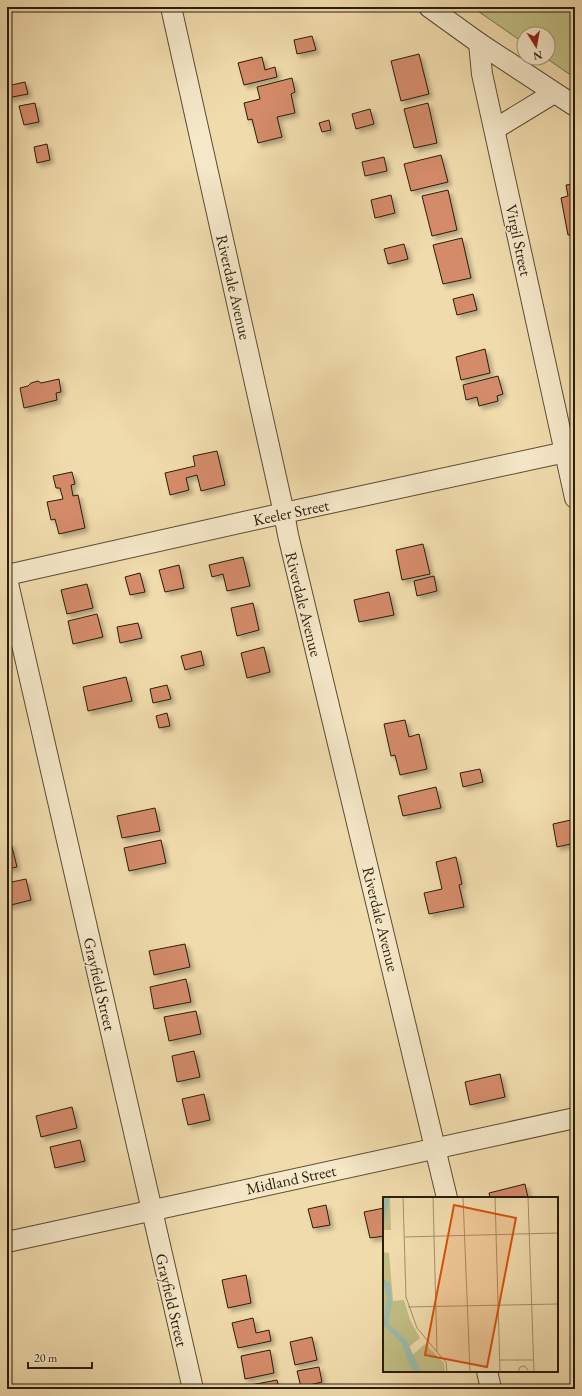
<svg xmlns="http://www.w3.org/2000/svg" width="582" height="1396" viewBox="0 0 582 1396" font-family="'EB Garamond',serif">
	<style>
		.green { fill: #c1be84; stroke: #766e48 }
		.building { fill: #d48b6b; stroke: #2a1d0b; filter: url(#shadow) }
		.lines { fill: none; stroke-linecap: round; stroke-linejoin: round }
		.street-casing { stroke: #5c4c33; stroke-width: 22 }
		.street { stroke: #f5e8c9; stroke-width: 20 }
		.labels { text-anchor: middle; stroke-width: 3; stroke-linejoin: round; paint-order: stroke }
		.street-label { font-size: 16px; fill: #2a1d0b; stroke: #f5e8c9 }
		.inset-road { fill: none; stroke: #a18f6c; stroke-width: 1 }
		.view { fill: #d5530c; fill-opacity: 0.15; stroke: #d5530c; stroke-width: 2 }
		.inset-edge { fill: none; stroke: #2a1d0b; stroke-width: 2 }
	</style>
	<defs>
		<filter id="shadow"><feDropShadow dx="3.5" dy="3.5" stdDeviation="2" flood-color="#0004"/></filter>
	</defs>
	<rect width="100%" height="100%" fill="#f0dbac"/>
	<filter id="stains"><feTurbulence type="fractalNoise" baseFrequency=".005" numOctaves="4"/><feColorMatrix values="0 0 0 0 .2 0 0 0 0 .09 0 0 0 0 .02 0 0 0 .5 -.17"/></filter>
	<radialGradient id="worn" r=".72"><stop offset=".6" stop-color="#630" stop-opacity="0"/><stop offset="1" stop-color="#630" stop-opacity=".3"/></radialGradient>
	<!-- green -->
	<path class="green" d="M472,7H575V78L546,58H548V34H524V43Z"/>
	<!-- building -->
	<g class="building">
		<path d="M312,36L316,50L297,54L294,40Z"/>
		<path d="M419,54L429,94L401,101L391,61Z"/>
		<path d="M262,57L265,70L275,67L277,77L244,85L238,63Z"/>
		<path d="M292,78L295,92L291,94L295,113L277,117L282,137L258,143L252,119L248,120L244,103L260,99L257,87Z"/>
		<path d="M25,82L28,94L7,98V86Z"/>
		<path d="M35,103L39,122L24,125L19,106Z"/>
		<path d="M428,103L437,143L414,148L404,109Z"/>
		<path d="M370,109L374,124L356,129L352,114Z"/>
		<path d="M329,120L331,130L322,132L319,123Z"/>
		<path d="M47,144L50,160L37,163L34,147Z"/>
		<path d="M441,155L448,182L411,191L404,164Z"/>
		<path d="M384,157L387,171L365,176L362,162Z"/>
		<path d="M575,184V234L568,235L561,198L568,196L566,185Z"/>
		<path d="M448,190L457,230L432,236L422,196Z"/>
		<path d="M391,195L395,213L375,218L371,200Z"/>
		<path d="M462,238L471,278L443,284L433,245Z"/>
		<path d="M404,244L408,259L388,264L384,249Z"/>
		<path d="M473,294L477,310L457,315L453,299Z"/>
		<path d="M485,349L490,373L461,380L456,357Z"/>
		<path d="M498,376L503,394L497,396L498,401L479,406L477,397L466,400L463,385Z"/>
		<path d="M59,379L61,392L56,393L57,400L24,408L20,388L28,386L31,383L38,381L41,383Z"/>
		<path d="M217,451L225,485L201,491L197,475L186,478L189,490L170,495L165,473L195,466L193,456Z"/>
		<path d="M72,472L75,484L71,485L73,496L78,495L85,528L59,534L55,519L51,520L47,502L63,499L60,488H56L53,476Z"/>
		<path d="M423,544L430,574L402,580L396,550Z"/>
		<path d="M243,557L250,586L227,591L223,574L212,577L209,565Z"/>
		<path d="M179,565L184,588L165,592L159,570Z"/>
		<path d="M140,573L145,592L130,595L125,577Z"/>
		<path d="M434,576L437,591L417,596L414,581Z"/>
		<path d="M87,584L93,608L67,614L61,590Z"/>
		<path d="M389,592L394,615L359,622L354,600Z"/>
		<path d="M253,603L259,630L237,636L231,608Z"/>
		<path d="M97,614L103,637L73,644L68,621Z"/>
		<path d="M138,623L142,638L120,643L117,627Z"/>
		<path d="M264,647L270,672L247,678L241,653Z"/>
		<path d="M201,651L204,665L185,670L181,656Z"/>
		<path d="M126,677L132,701L88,711L83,687Z"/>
		<path d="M167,685L171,699L153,703L150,689Z"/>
		<path d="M167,713L170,726L159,728L156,716Z"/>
		<path d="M405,720L409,737L419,734L427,769L400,775L395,755L391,756L384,724Z"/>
		<path d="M480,769L483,782L463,787L460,773Z"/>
		<path d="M436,787L441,808L403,816L398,796Z"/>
		<path d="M155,808L160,831L122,838L117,816Z"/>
		<path d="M575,819V843L557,847L553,824Z"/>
		<path d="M161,840L166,863L129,871L124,848Z"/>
		<path d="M11,843L17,867L7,869V844Z"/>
		<path d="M456,857L462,884L459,885L464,907L429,914L424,893L442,889L436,862Z"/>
		<path d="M26,879L31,900L7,906V883Z"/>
		<path d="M185,944L190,967L154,975L149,951Z"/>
		<path d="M186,979L191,1002L154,1009L150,987Z"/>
		<path d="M196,1011L201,1034L169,1041L164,1017Z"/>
		<path d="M194,1051L200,1077L177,1082L172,1056Z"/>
		<path d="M500,1074L505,1097L470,1105L465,1082Z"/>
		<path d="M204,1094L210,1120L188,1125L182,1099Z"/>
		<path d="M72,1107L77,1128L41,1137L36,1116Z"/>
		<path d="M80,1140L85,1161L55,1168L50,1147Z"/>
		<path d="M525,1184L528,1198H490L489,1193Z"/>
		<path d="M326,1205L330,1225L313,1228L308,1209Z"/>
		<path d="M384,1208V1236L370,1238L364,1212Z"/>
		<path d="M246,1275L251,1303L228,1308L222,1280Z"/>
		<path d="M253,1318L256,1333L269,1330L271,1341L238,1348L232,1323Z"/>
		<path d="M312,1337L317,1360L295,1365L290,1342Z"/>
		<path d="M270,1350L274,1373L245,1379L241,1356Z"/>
		<path d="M319,1367L322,1382L301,1387L297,1371Z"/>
		<path d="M277,1380L279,1389H245V1386Z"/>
	</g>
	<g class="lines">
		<!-- street casing -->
		<g class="street-casing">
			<g id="street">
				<path d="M171,7L284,513L288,535L447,1198"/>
				<path d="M429,7L479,43L482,74L575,498"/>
				<path d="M479,43L575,106"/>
				<path d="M495,129L554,93"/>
				<path d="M7,575L284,513L575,450"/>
				<path d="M7,579L193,1389"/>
				<path d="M7,1242L575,1118"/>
				<path d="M487,1371L491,1389"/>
			</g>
		</g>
		<!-- street -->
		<use href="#street" class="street"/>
	</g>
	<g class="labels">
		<!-- street labels -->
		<g class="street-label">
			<text transform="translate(519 240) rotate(78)" y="6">Virgil Street</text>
			<text transform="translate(234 287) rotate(77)" y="6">Riverdale Avenue</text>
			<text transform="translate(291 512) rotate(-12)" y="6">Keeler Street</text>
			<text transform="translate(304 604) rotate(76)" y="6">Riverdale Avenue</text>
			<text transform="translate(381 919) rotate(76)" y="6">Riverdale Avenue</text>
			<text transform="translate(100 984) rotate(77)" y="6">Grayfield Street</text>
			<text transform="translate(291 1179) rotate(-12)" y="6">Midland Street</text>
			<text transform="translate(172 1300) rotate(77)" y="6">Grayfield Street</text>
		</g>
	</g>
	<!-- overview -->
	<g transform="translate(383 1197)">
		<rect width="175" height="175" fill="#f0dbac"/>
		<path d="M0,0H7L8,33H0ZM0,55L6,56L10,104L21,103L27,123L37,141L22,153L25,162L42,147L61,166L62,175H0Z" fill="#c1be84"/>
		<path d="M0,0H6V3L0,32ZM0,82L7,86L9,107L5,127L23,142L38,175H32L25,166L19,146L0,128L4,102Z" fill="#9abbab"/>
		<path class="inset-road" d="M20,0L23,100L34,131L54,155M50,0L54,155L63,165L64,175M80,0L87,175M112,0L117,175M145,0L151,175M21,40L175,36M25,110L175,107M117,163H150M135,175L137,170L142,169L146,175"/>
		<path class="view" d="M71,8L133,21L104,170L42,158Z"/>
		<rect width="175" height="175" class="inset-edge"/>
	</g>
	<!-- margin -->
	<rect width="582" height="1396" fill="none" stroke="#f0dbac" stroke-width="24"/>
	<rect x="8" y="8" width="566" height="1380" fill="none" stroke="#2a1d0b" stroke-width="2"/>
	<rect x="12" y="12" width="558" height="1372" fill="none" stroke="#2a1d0b"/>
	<!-- north arrow -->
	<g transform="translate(536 46) rotate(169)"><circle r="19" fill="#f5e8c9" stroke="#a4977d"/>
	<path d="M0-3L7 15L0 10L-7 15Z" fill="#8f2418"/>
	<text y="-6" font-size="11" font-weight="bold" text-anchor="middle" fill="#2a1d0b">N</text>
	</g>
	<!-- scale -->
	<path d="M28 1362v6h64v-6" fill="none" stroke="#2a1d0b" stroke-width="2"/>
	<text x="34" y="1362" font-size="12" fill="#2a1d0b" stroke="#f5e8c9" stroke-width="3" paint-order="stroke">20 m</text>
	<rect width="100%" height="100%" filter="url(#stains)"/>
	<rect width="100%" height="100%" fill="url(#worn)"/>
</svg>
